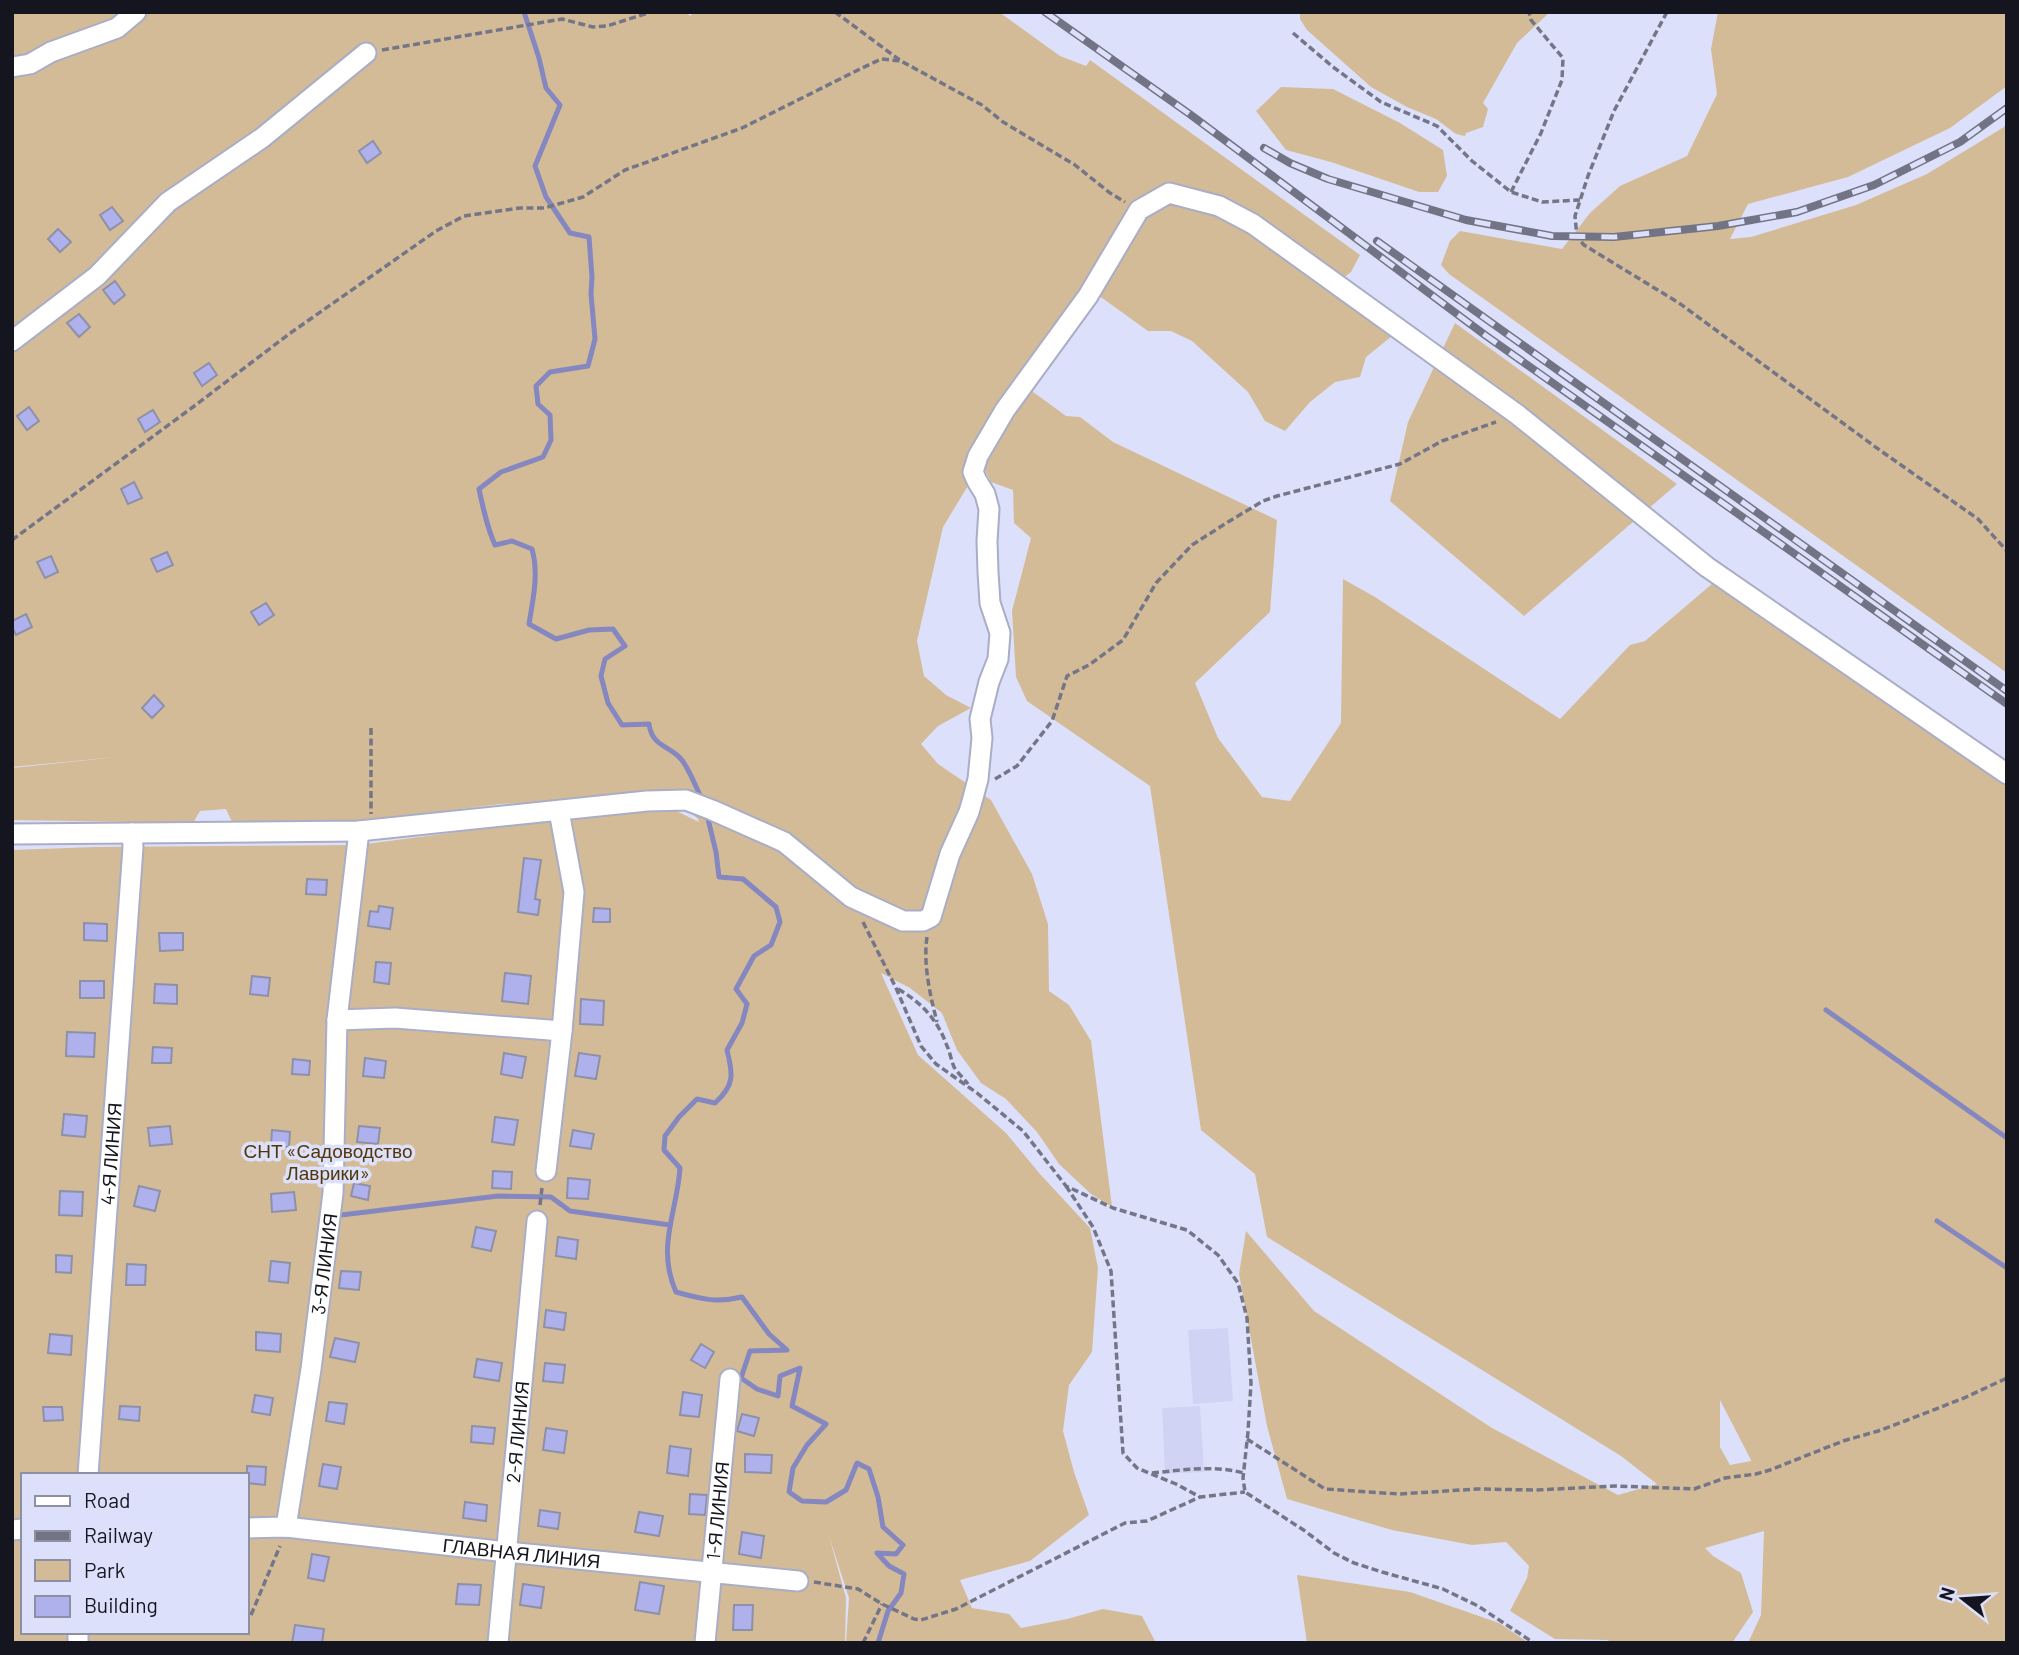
<svg xmlns="http://www.w3.org/2000/svg" width="2019" height="1655" viewBox="0 0 2019 1655" font-family="Barlow,sans-serif">
	<style>
		.built { fill: #d0d3f4 }
		.green { fill: #d4bb97; fill-rule: evenodd }
		.lines { fill: none; stroke-linecap: round; stroke-linejoin: round }
		.stream { stroke: #8487c0; stroke-width: 5 }
		.building { fill: #aeb1ec; stroke: #8e90a8; stroke-width: 2 }
		.minor-casing { stroke: #aaadc6; stroke-width: 23 }
		.path { stroke: #747688; stroke-width: 3.5; stroke-dasharray: 7 3.5; stroke-linecap: butt }
		.minor { stroke: #fff; stroke-width: 19 }
		.rail-casing { stroke: #727485; stroke-width: 8 }
		.rail { stroke: #dde0fa; stroke-width: 5; stroke-dasharray: 16; stroke-linecap: butt }
		.labels { text-anchor: middle; stroke-width: 7; stroke-linejoin: round; paint-order: stroke }
		.park-label { font-size: 19px; fill: #503609; stroke: #dde0fa }
		.street-label { font-size: 19px; fill: #14151e; stroke: #dde0fa }
	</style>
	<rect width="100%" height="100%" fill="#dde0fa"/>
	<!-- built -->
	<g class="built">
		<path d="M1228,1328L1233,1401L1193,1404L1188,1330Z"/>
		<path d="M1200,1406L1204,1472L1165,1474L1162,1408Z"/>
	</g>
	<!-- green -->
	<g class="green">
		<path d="M12,12H686L690,16L694,12H999L1060,56L1086,66L1090,60L1360,255L1351,272L1333,286L1397,332L1366,357L1360,377L1335,382L1310,402L1285,431L1265,421L1248,392L1192,341L1171,331H1148L1098,295L1066,344L1029,389L1066,416L1080,417L1113,442L1277,520L1270,612L1195,683L1218,738L1262,797L1290,801L1341,723L1343,579L1375,597L1560,719L1630,645L1645,641L1713,583L2007,784V1643H1748L1761,1615L1764,1531L1705,1548L1713,1556L1741,1573L1753,1612L1732,1643H1614L1607,1640L1555,1639L1510,1611L1527,1578L1529,1566L1506,1542L1472,1545L1392,1530L1287,1499L1267,1426L1239,1274L1246,1231L1314,1311L1492,1428L1618,1495L1657,1484L1621,1456L1267,1237L1255,1174L1201,1130L1150,786L1027,701L1016,677L1012,611L1031,538L1014,523L1013,490L991,482L985,470L969,484L943,527L917,641L924,676L946,695L971,708L938,726L921,744L938,764L991,800L1032,874L1048,924L1049,991L1069,1005L1091,1041L1112,1207L1091,1194L1059,1164L1037,1132L1006,1099L981,1083L957,1050L942,1013L910,988L881,973L918,1055L1006,1133L1040,1174L1090,1228L1098,1268L1092,1352L1069,1385L1063,1431L1074,1472L1089,1515L1030,1561L960,1580L972,1608L1009,1614L1021,1628L1067,1619L1103,1609L1142,1616L1156,1643H846L849,1598L829,1536L846,1598L845,1643H12V850L95,847L358,845L664,805L699,822L698,819L670,795L501,804L363,821L232,822L226,809L200,811L193,823L12,820V768L117,757L12,767ZM1720,1400L1751,1460V1461L1730,1465L1720,1447ZM23,1475H247V1632H23Z"/>
		<path d="M1300,12H1550L1517,43L1483,103L1488,109L1483,127L1466,133L1465,136L1456,134L1436,119L1407,107L1371,87L1307,30L1300,19Z"/>
		<path d="M1718,12H2007V86L1950,128L1848,177L1748,204L1730,239L1751,237L1856,205L1927,174L2004,127L2007,121V673L1449,274L1441,265L1450,241L1460,231L1562,249L1590,213L1620,186L1687,156L1717,94L1711,49Z"/>
		<path d="M1281,87L1333,89L1400,123L1443,150L1447,176L1438,192H1419L1331,162L1286,150L1256,111Z"/>
		<path d="M1455,323L1677,484L1524,616L1390,501L1408,422Z"/>
		<path d="M1297,1575L1410,1592L1499,1623L1529,1643H1307Z"/>
	</g>
	<g class="lines">
		<!-- stream -->
		<g class="stream">
			<path d="M524,12L539,58L546,88L560,105L535,166L546,197L570,233L589,237L592,277L591,294L595,339L588,366L550,372L536,386L538,404L550,415L551,440L543,457L501,472L479,489C483,508 487,527 495,545L512,541L532,549C539,574 533,599 529,624L556,639L589,630L613,629L625,646L605,659L601,676L608,703L622,725L649,724C652,747 669,745 681,759C689,768 696,788 702,799"/>
			<path d="M707,815L716,852L719,877L743,879L776,907L780,922L771,945L754,956L736,989L747,1004L742,1023L727,1050C733,1074 735,1085 715,1103L697,1099L679,1117L665,1136L664,1150L680,1168C677,1213 656,1247 676,1292C701,1299 716,1303 742,1297L769,1334L787,1350L750,1351L741,1378L757,1389L778,1396L780,1376L800,1368L792,1406L826,1424L807,1445L793,1468L789,1492L802,1501L826,1502L846,1490L857,1463L869,1469L878,1497L883,1527L903,1545L896,1554L877,1553L889,1566L904,1574L901,1593L888,1611L878,1643"/>
			<path d="M1826,1010L2007,1138"/>
			<path d="M333,1216L498,1196L551,1197L570,1211L670,1225"/>
			<path d="M1937,1221L2007,1268"/>
		</g>
	</g>
	<!-- building -->
	<g class="building">
		<path d="M373,141L381,153L367,163L359,151Z"/>
		<path d="M112,207L123,221L110,230L100,215Z"/>
		<path d="M58,229L71,242L60,252L48,239Z"/>
		<path d="M115,281L125,295L114,304L103,290Z"/>
		<path d="M79,314L90,327L79,337L67,323Z"/>
		<path d="M209,363L217,375L202,386L194,373Z"/>
		<path d="M29,407L39,421L27,430L17,416Z"/>
		<path d="M153,410L160,422L145,432L138,419Z"/>
		<path d="M134,482L142,498L128,504L121,489Z"/>
		<path d="M167,552L173,565L157,572L151,559Z"/>
		<path d="M51,556L58,572L45,578L37,562Z"/>
		<path d="M266,603L274,615L259,625L251,612Z"/>
		<path d="M26,614L32,627L16,635L12,627V621Z"/>
		<path d="M154,695L164,706L152,718L142,708Z"/>
		<path d="M524,858L541,860L535,899L540,900L538,915L518,912Z"/>
		<path d="M307,879L327,880L326,895L306,894Z"/>
		<path d="M379,906L393,908L390,929L368,926L370,911L378,912Z"/>
		<path d="M594,908L610,909V922H593Z"/>
		<path d="M84,923L107,924V941L84,940Z"/>
		<path d="M159,933H183V950L160,951Z"/>
		<path d="M376,962L391,963L389,984L374,982Z"/>
		<path d="M505,973L531,976L528,1004L502,1001Z"/>
		<path d="M252,976L270,978L268,996L250,994Z"/>
		<rect x="80" y="981" width="24" height="17"/>
		<path d="M155,984L177,985V1004L154,1003Z"/>
		<path d="M581,999L604,1001L603,1025L580,1024Z"/>
		<path d="M67,1032L95,1033L94,1057L66,1056Z"/>
		<path d="M153,1047L172,1048L171,1063H152Z"/>
		<path d="M504,1053L526,1057L522,1078L501,1074Z"/>
		<path d="M579,1053L600,1056L596,1079L575,1076Z"/>
		<path d="M365,1058L386,1061L384,1078L363,1076Z"/>
		<path d="M293,1059L310,1061L309,1075L292,1074Z"/>
		<path d="M64,1114L87,1116L85,1137L62,1135Z"/>
		<path d="M495,1117L518,1120L514,1145L492,1142Z"/>
		<path d="M170,1126L172,1144L150,1146L148,1128Z"/>
		<path d="M359,1126L380,1128L378,1144L357,1142Z"/>
		<path d="M272,1130L290,1132L289,1147L271,1145Z"/>
		<path d="M573,1130L594,1134L591,1149L570,1146Z"/>
		<path d="M493,1171L512,1172L511,1189L492,1188Z"/>
		<path d="M568,1178L590,1180L588,1199L567,1198Z"/>
		<path d="M354,1183L370,1186L368,1200L351,1196Z"/>
		<path d="M139,1186L160,1191L155,1211L134,1206Z"/>
		<path d="M60,1191L83,1192L82,1216L59,1215Z"/>
		<path d="M294,1192L296,1210L272,1212L271,1194Z"/>
		<path d="M476,1227L496,1231L491,1251L472,1247Z"/>
		<path d="M558,1237L578,1240L576,1259L556,1256Z"/>
		<path d="M56,1255L72,1256L71,1273L56,1272Z"/>
		<path d="M271,1261L290,1263L288,1283L269,1281Z"/>
		<path d="M127,1264L146,1265L145,1285H126Z"/>
		<path d="M341,1271L361,1272L359,1290L339,1288Z"/>
		<path d="M546,1310L566,1313L564,1330L544,1327Z"/>
		<path d="M256,1332L281,1334L280,1352L256,1350Z"/>
		<path d="M50,1334L72,1336L71,1355L48,1353Z"/>
		<path d="M335,1338L359,1343L355,1362L330,1357Z"/>
		<path d="M701,1344L714,1352L705,1368L691,1360Z"/>
		<path d="M477,1359L502,1363L499,1381L474,1377Z"/>
		<path d="M545,1363L565,1365L563,1383L543,1381Z"/>
		<path d="M683,1392L702,1395L699,1417L680,1415Z"/>
		<path d="M255,1395L273,1398L270,1415L252,1412Z"/>
		<path d="M329,1402L347,1404L344,1424L326,1421Z"/>
		<path d="M120,1406L140,1407L139,1421L119,1419Z"/>
		<path d="M43,1407H62L63,1420L44,1421Z"/>
		<path d="M742,1414L759,1418L754,1436L737,1431Z"/>
		<path d="M472,1426L495,1428L493,1444L471,1442Z"/>
		<path d="M546,1428L567,1431L564,1453L543,1450Z"/>
		<path d="M670,1446L691,1449L688,1476L667,1473Z"/>
		<path d="M745,1454L772,1455L771,1473L745,1472Z"/>
		<path d="M323,1464L341,1467L337,1489L319,1486Z"/>
		<path d="M247,1466L266,1467L265,1485L247,1483Z"/>
		<path d="M690,1494L707,1495L705,1515L689,1514Z"/>
		<path d="M465,1502L487,1505L486,1521L463,1518Z"/>
		<path d="M540,1510L560,1513L558,1529L538,1526Z"/>
		<path d="M639,1512L663,1516L659,1536L635,1532Z"/>
		<path d="M742,1532L764,1536L761,1558L739,1554Z"/>
		<path d="M312,1554L329,1557L324,1581L308,1578Z"/>
		<path d="M640,1582L664,1586L659,1614L635,1610Z"/>
		<path d="M458,1584L481,1585L479,1605L456,1604Z"/>
		<path d="M523,1584L544,1587L541,1608L520,1605Z"/>
		<path d="M734,1605H753L752,1630H733Z"/>
		<path d="M295,1625L324,1629L322,1643H292Z"/>
	</g>
	<g class="lines">
		<!-- minor casing -->
		<g class="minor-casing">
			<g id="minor">
				<path d="M12,67L30,64L51,52L117,28L136,12"/>
				<path d="M12,341L97,276L168,202L262,138L366,53"/>
				<path d="M12,834L359,831L647,801L686,800L712,810L784,842L851,897L903,921H923L931,917L950,854L969,812L973,798L978,779L982,738L980,719L989,682L998,659L1000,633L990,603L988,572L987,541L989,509L985,494L977,481L973,472L978,456L1005,410L1088,296L1139,210L1169,193L1219,206L1253,224L1518,415L1707,567L2007,774"/>
				<path d="M337,1020L395,1018L562,1031"/>
				<path d="M546,1171L562,1031L574,892L559,811"/>
				<path id="s1" d="M88,1475L133,847L132,833"/>
				<path id="s2" d="M286,1527L311,1369L333,1193L337,1020L359,831"/>
				<path id="s3" d="M247,1528L286,1527L507,1552L798,1581"/>
				<path d="M12,1530L23,1529"/>
				<path d="M78,1643V1632"/>
				<path id="s4" d="M498,1643L537,1221"/>
				<path id="s5" d="M705,1643L730,1379"/>
			</g>
		</g>
		<!-- path -->
		<g class="path">
			<path d="M835,12L901,61L982,105L1003,122L1075,165L1110,193L1125,202"/>
			<path d="M1667,12L1614,111L1588,176L1575,216L1577,237L1584,245L1679,303L1881,451L1978,519L2007,551"/>
			<path d="M1293,33L1333,67L1381,102L1437,126L1472,161L1511,192L1542,202L1580,200"/>
			<path d="M382,50L562,19L593,27L607,26L651,12"/>
			<path d="M1511,192L1541,133L1562,80L1563,58L1531,20L1529,12"/>
			<path d="M12,540L193,407L289,334L436,231L464,216L520,208H544L583,197L625,170L742,128L862,68L881,59L901,61"/>
			<path d="M371,728V814"/>
			<path d="M995,779L1017,766L1052,721L1067,676L1089,665L1123,640L1156,583L1192,545L1228,522L1263,501L1277,496L1400,464L1442,441L1496,422"/>
			<path d="M863,922L896,988L921,1046L936,1064L977,1093L1023,1131L1066,1186L1113,1208L1187,1230L1218,1255L1238,1283L1247,1318L1251,1383L1248,1432L1243,1478L1245,1492L1305,1531L1334,1553L1354,1563L1382,1572L1443,1589L1478,1606L1534,1643"/>
			<path d="M927,937C923,964 930,995 937,1022"/>
			<path d="M898,989C921,1002 938,1020 947,1046C950,1052 951,1060 954,1067C958,1073 964,1079 968,1084"/>
			<path d="M1066,1186L1093,1227L1111,1271L1123,1453L1137,1468L1176,1484L1200,1497L1245,1492"/>
			<path d="M540,1205L542,1188"/>
			<path d="M1247,1439L1325,1489L1399,1494L1477,1489L1536,1490L1616,1486L1694,1489L1725,1478L1756,1474L1770,1470L1843,1441L1878,1431L1905,1421L1964,1398L2007,1378"/>
			<path d="M1152,1473C1182,1470 1214,1465 1244,1473"/>
			<path d="M814,1582L858,1589L882,1604L914,1619L921,1620L956,1609L1125,1523L1147,1521L1200,1497"/>
			<path d="M251,1615L280,1546"/>
			<path d="M863,1643L882,1604"/>
		</g>
		<!-- minor -->
		<use href="#minor" class="minor"/>
		<!-- rail casing -->
		<g class="rail-casing">
			<g id="rail">
				<path d="M1045,12L1191,115L1485,335L2007,704"/>
				<path d="M1264,148L1290,163L1328,179L1466,220L1552,236L1614,237L1718,226L1797,212L1874,185L1960,142L2007,108"/>
				<path d="M1377,241L2007,691"/>
			</g>
		</g>
		<!-- rail -->
		<use href="#rail" class="rail"/>
	</g>
	<g class="labels">
		<!-- park labels -->
		<g class="park-label">
			<text x="328" y="1158">СНТ «Садоводство<tspan x="328" dy="22">Лаврики»</tspan></text>
		</g>
		<!-- street labels -->
		<g class="street-label">
			<text dy="7" stroke="none"><textPath href="#s1" startOffset="322">4-Я ЛИНИЯ</textPath></text>
			<text dy="7" stroke="none"><textPath href="#s2" startOffset="266">3-Я ЛИНИЯ</textPath></text>
			<text dy="7" stroke="none"><textPath href="#s4" startOffset="212">2-Я ЛИНИЯ</textPath></text>
			<text dy="7" stroke="none"><textPath href="#s5" startOffset="133">1-Я ЛИНИЯ</textPath></text>
			<text dy="7" stroke="none"><textPath href="#s3" startOffset="276">ГЛАВНАЯ ЛИНИЯ</textPath></text>
		</g>
	</g>
	<!-- border -->
	<rect width="2019" height="1655" fill="none" stroke="#14151e" stroke-width="28"/>
	<!-- legend -->
	<rect x="21" y="1473" width="228" height="161" fill="#dde0fa" stroke="#8d8fa2" stroke-width="2"/>
	<rect x="35" y="1496" width="35" height="10" fill="#ffffff" stroke="#8d8fa2" stroke-width="2"/>
	<text x="84" y="1508" font-size="21" fill="#14151e">Road</text>
	<rect x="35" y="1531" width="35" height="10" fill="#727485" stroke="#8d8fa2" stroke-width="2"/>
	<text x="84" y="1543" font-size="21" fill="#14151e">Railway</text>
	<rect x="35" y="1560" width="35" height="21" fill="#d4bb97" stroke="#8d8fa2" stroke-width="2"/>
	<text x="84" y="1578" font-size="21" fill="#14151e">Park</text>
	<rect x="35" y="1596" width="35" height="21" fill="#aeb1ec" stroke="#8d8fa2" stroke-width="2"/>
	<text x="84" y="1613" font-size="21" fill="#14151e">Building</text>
	<!-- north arrow -->
	<g transform="translate(1963 1599) rotate(287)" stroke="#dde0fa" stroke-width="5" paint-order="stroke">
	<path d="M0-5L12 26L0 18L-12 26Z" fill="#14151e"/>
	<text y="-10" font-size="19" font-weight="bold" text-anchor="middle" fill="#14151e">N</text>
	</g>
</svg>
